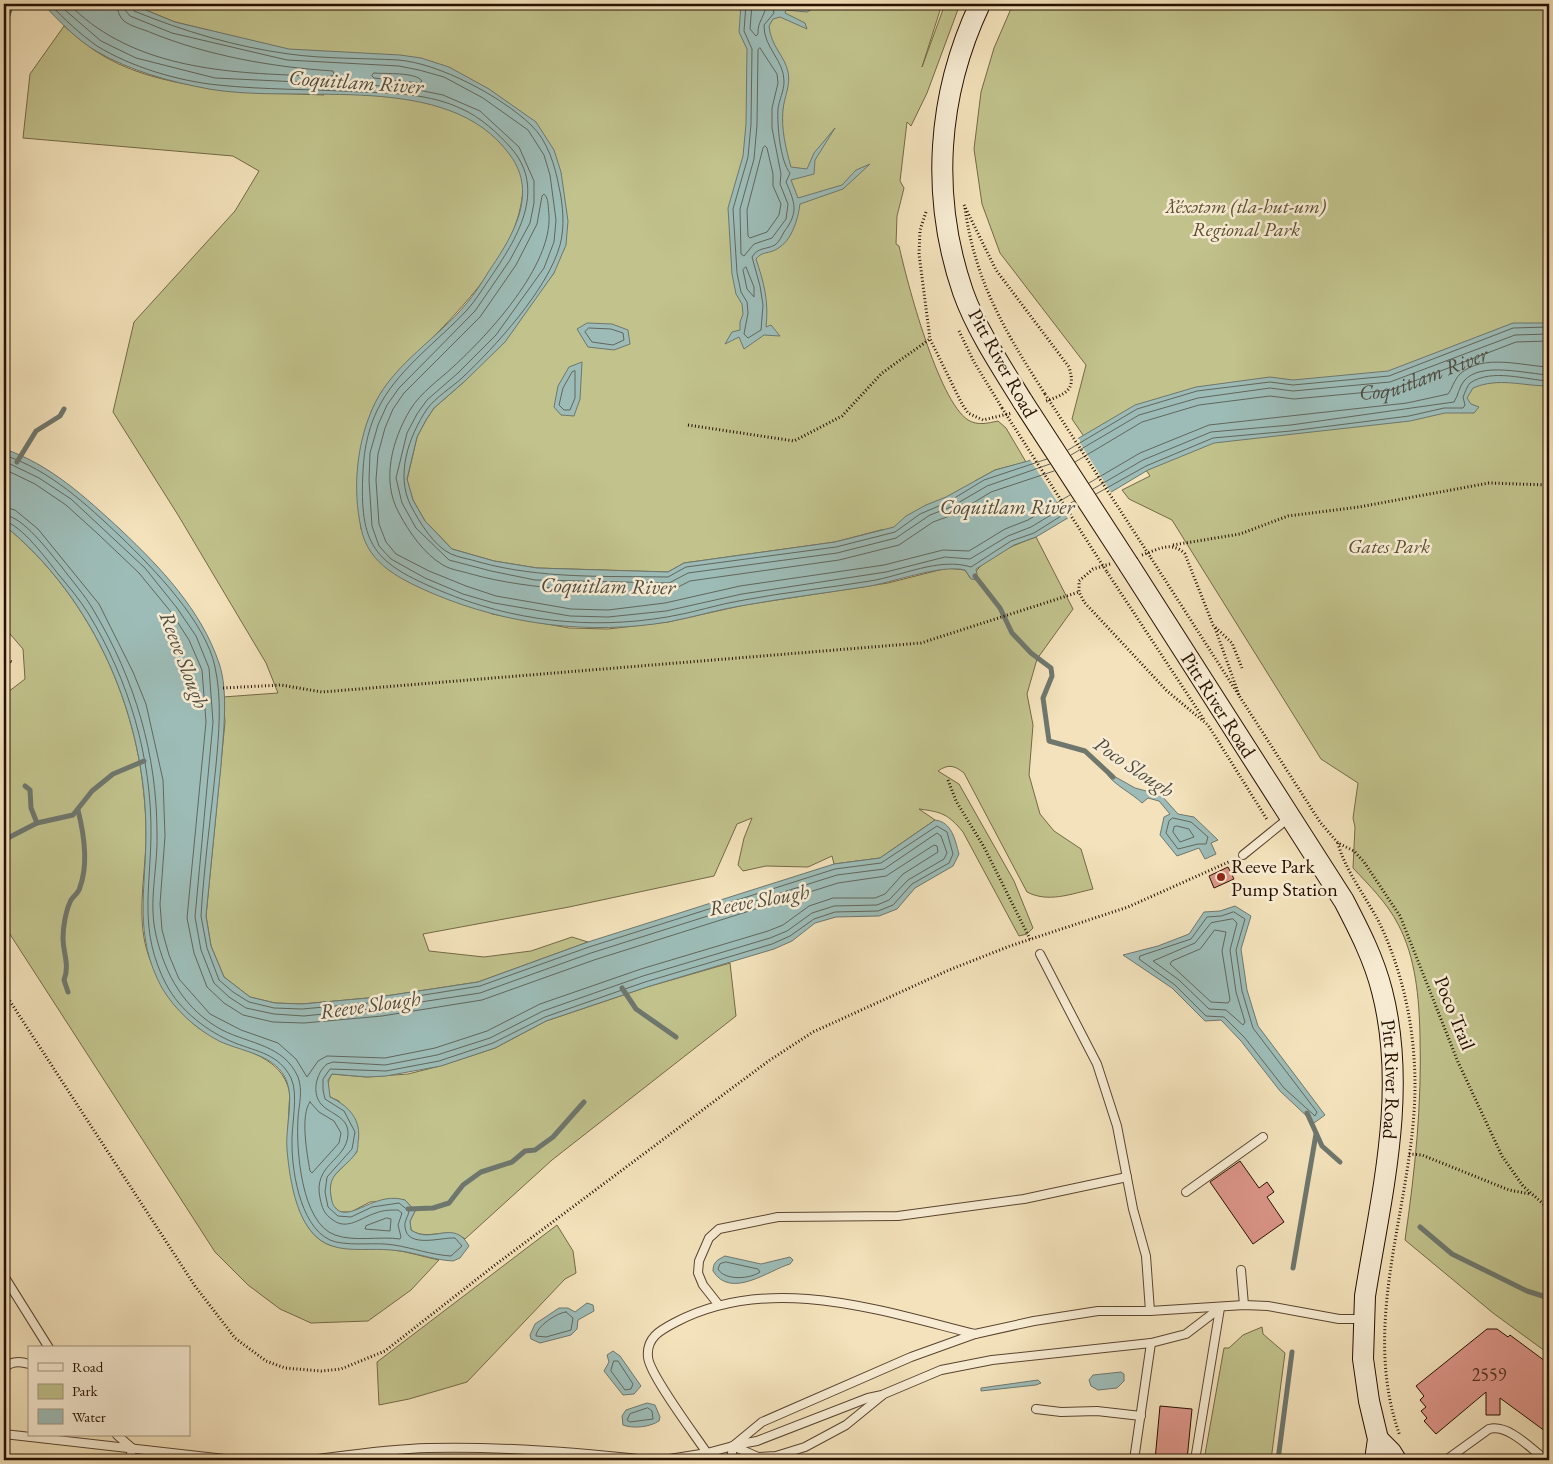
<svg xmlns="http://www.w3.org/2000/svg" width="1553" height="1464" viewBox="0 0 1553 1464" font-family="'EB Garamond',serif">
	<style>
		.green { fill: #c1c28c; stroke: #746946 }
		.water { fill: #9dbcb7; stroke: #6e776e }
		.pier { fill: #f3e2bb }
		.lines { fill: none; stroke-linecap: round; stroke-linejoin: round }
		.shore { stroke: #62665c; stroke-width: 1 }
		.stream { stroke: #6e776e; stroke-width: 5 }
		.building { fill: #dc9589; stroke: #271000 }
		.service-casing { stroke: #5a442f; stroke-width: 10 }
		.secondary-casing { stroke: #271000; stroke-width: 22 }
		.path { stroke: #271000; stroke-width: 3; stroke-dasharray: 1 2.5; stroke-linecap: butt }
		.service { stroke: #f7ecd3; stroke-width: 8 }
		.secondary { stroke: #f7ecd3; stroke-width: 20 }
		.secondary-bridge-casing { stroke: #271000; stroke-width: 22; stroke-linecap: butt }
		.path-bridge { stroke: #271000; stroke-width: 3; stroke-dasharray: 1 2.5; stroke-linecap: butt }
		.secondary-bridge { stroke: #f7ecd3; stroke-width: 20 }
		.poi-dot { fill: #8f2418; stroke: #f7ecd3; stroke-width: 2 }
		.labels { text-anchor: middle; stroke-width: 5; stroke-linejoin: round; paint-order: stroke }
		.number-label { font-size: 18px; fill: #543122 }
		.park-label { font-size: 20px; font-style: italic; fill: #5d4e31; stroke: #f7ecd3 }
		.street-label { font-size: 20px; fill: #271000; stroke: #f7ecd3 }
		.poi-label { font-size: 20px; fill: #271000; stroke: #f7ecd3; text-anchor: start }
		.water-label { font-size: 21px; font-style: italic; fill: #504c40; stroke: #f7ecd3 }
	</style>
	<rect width="100%" height="100%" fill="#f3e2bb"/>
	<filter id="stains"><feTurbulence type="fractalNoise" baseFrequency=".004" numOctaves="4"/><feColorMatrix values="0 0 0 0 .2 0 0 0 0 .09 0 0 0 0 .02 0 0 0 .5 -.17"/></filter>
	<radialGradient id="worn" r=".72"><stop offset=".6" stop-color="#630" stop-opacity="0"/><stop offset="1" stop-color="#630" stop-opacity=".3"/></radialGradient>
	<!-- green -->
	<g class="green">
		<path d="M131,4H942L922,67L945,4H960L927,93L911,126L907,122L900,181L904,188L897,216L896,244L899,246C907,282 938,400 968,420C978,426 988,423 998,421L1006,428L1026,462L995,470L975,481L1005,526L881,530L835,542L684,563L668,572L537,568L494,561L452,549L425,521L413,500L407,480L417,437L426,420L434,408L465,381L554,273L523,182C524,249 461,308 418,353C403,368 385,383 376,402C355,445 358,482 361,529L492,614L569,628L608,629L668,622L744,605L888,583L947,568L965,570L971,579C982,557 1014,545 1036,537L1073,609L1037,659L1027,694L1033,725L1029,775L1040,814L1054,831L1081,849L1093,889C1071,894 1048,903 1027,892L964,773C954,765 948,764 938,771L959,784L1014,881L1033,928L1027,934L1019,936L963,832C948,814 942,812 919,809L935,820L880,858L834,864L832,856L808,867L766,866L743,871L738,865L744,838L752,818L737,824L714,876L569,907L423,934L429,951L484,957L531,951L572,937L588,942L478,982L379,997L302,1004L275,1003L250,997L224,977L211,946L206,916L225,722L223,697L278,693L266,663L178,515L113,412L134,322L235,211L259,171L233,156L23,138L30,74L64,26C74,34 84,43 94,50C155,92 253,92 324,95L268,45L175,22Z"/>
		<path d="M1013,4H1549V1354L1493,1313L1405,1240C1415,1171 1422,1105 1420,1035C1419,998 1416,958 1398,924C1387,903 1370,886 1353,868L1355,827L1353,818L1358,783L1321,759L1172,520L1129,499L1122,490L1150,476L1118,428L1085,438L1072,419L1086,365L1000,253L982,204L974,149L981,92L994,48Z"/>
		<path d="M4,525C95,599 146,718 146,835C146,877 134,922 151,962C162,986 178,1014 200,1029C231,1051 282,1050 290,1094C286,1133 285,1234 333,1246C353,1251 374,1246 394,1250C409,1252 424,1257 439,1260L411,1290L368,1321L311,1323L280,1309L248,1285L215,1252L4,925V695L25,679L23,649L4,627Z"/>
		<path d="M730,963L736,1016L552,1160L465,1239C447,1225 428,1242 411,1230L410,1221L415,1211L405,1200L370,1202L351,1212H340L332,1205L330,1192L331,1179L357,1152L339,1101L330,1097C327,1088 327,1082 332,1074L367,1077L408,1074L440,1066L495,1048L546,1021L647,987Z"/>
		<path d="M557,1225L573,1251L576,1273L565,1279L467,1382L409,1399L379,1405L377,1362Z"/>
		<path d="M1262,1327L1263,1334L1285,1353L1271,1460H1204L1224,1348H1229L1243,1335Z"/>
	</g>
	<!-- water -->
	<g class="water">
		<path d="M43,4H131L175,22L289,49L400,55L421,58L449,67L489,89L536,122L554,150L561,172L568,221L566,245L554,273L505,342L465,381L434,408L426,420L417,437L407,479L413,500L425,521L452,549L494,561L537,568L668,572L684,563L835,542L894,527L906,516L926,505L946,497L995,470L1028,461L1067,445L1135,405L1196,387L1270,377L1293,380L1388,371L1513,323H1549V386C1522,386 1499,377 1473,388L1467,398L1471,404L1479,407L1474,413H1445L1410,421L1214,443L1148,470L1036,537L1014,545L976,569L978,580L971,579L965,570C939,564 893,583 864,587C825,593 785,598 746,605C720,609 694,617 668,622C589,635 508,625 434,594C402,580 368,565 361,528C352,487 357,440 375,403C395,363 438,338 466,304C475,294 482,282 489,271C512,237 539,194 510,155C448,69 302,105 209,89C171,82 130,71 96,51C76,39 59,21 43,4Z"/>
		<path d="M741,4H778L776,7L786,6L807,9L821,4L807,12L786,10L785,13L805,23L807,29L780,17L773,19L769,26C771,47 785,56 788,72C791,85 784,97 783,110C781,129 786,149 791,167L807,169L814,153L835,128L815,160L814,174L791,180L798,198L842,185L856,170L870,164L843,189L800,204C798,219 792,241 777,249C769,254 762,251 756,259C764,283 769,301 766,327L771,325L780,336L764,335L744,349L739,337L725,344L732,332L740,330V322L743,314L742,304L736,294L732,274L728,208L743,156L746,124L747,49L739,32Z"/>
		<path d="M587,323L612,324L628,330L630,344L614,350L588,347L577,329Z"/>
		<path d="M582,362L580,399L574,416L561,415L554,407L558,386L569,367Z"/>
		<path d="M4,449C50,464 86,498 121,530C161,568 201,610 219,663C229,692 223,735 221,765C216,815 211,865 206,916L211,946L224,977L250,997L275,1003L302,1004L379,997L478,982L588,942L834,864L880,858L935,820C952,822 955,840 959,854L953,866L915,888L897,909L879,916L836,917L815,923L792,941L774,949L647,987L546,1021L495,1048L441,1066L386,1076L367,1077L332,1074L328,1080L330,1097C349,1106 362,1120 358,1142C358,1145 358,1150 356,1153C342,1172 325,1173 332,1201C333,1206 337,1211 342,1212C358,1215 378,1192 405,1200L415,1211L410,1221L411,1230C432,1245 454,1218 469,1246L460,1258L453,1261C432,1260 412,1251 391,1250C372,1248 350,1252 332,1246C297,1235 290,1181 287,1150C285,1129 294,1100 287,1082C277,1054 242,1052 219,1041C196,1029 175,1010 162,988C133,935 146,890 146,834C146,718 95,599 4,525Z"/>
		<path d="M1107,774L1112,775L1135,788L1161,795L1178,814L1194,817L1218,840L1211,843L1216,854L1205,859L1199,848L1177,856L1160,835L1164,817L1170,814L1159,801L1148,798L1142,803C1133,794 1113,784 1107,774Z"/>
		<path d="M1235,906L1251,916L1241,949L1247,990L1258,1026L1325,1115L1314,1123L1280,1091L1241,1041L1221,1020L1205,1021L1172,988L1123,955L1158,946L1189,934L1204,912L1220,911Z"/>
		<path d="M725,1256L761,1264L790,1257L793,1260L790,1264C769,1270 731,1300 713,1271C713,1262 717,1260 725,1256Z"/>
		<path d="M587,1303L593,1305L594,1311L578,1320L577,1329L571,1335L540,1343L531,1339L530,1335L535,1324L559,1308H568L575,1312Z"/>
		<path d="M613,1351L620,1356L641,1386L634,1394L623,1395L604,1371L609,1362L607,1355Z"/>
		<path d="M1121,1372L1124,1374V1381L1117,1388L1098,1390L1091,1386L1089,1380L1093,1375Z"/>
		<path d="M1038,1380L1041,1383L1036,1385L981,1391V1388Z"/>
		<path d="M647,1403L655,1405L660,1417L659,1421C650,1427 633,1429 623,1425L622,1416L626,1410Z"/>
	</g>
	<!-- pier -->
	<path class="pier" d="M1076,437L1080,440V443L1112,494L1069,520L1029,458Z"/>
	<g class="lines">
		<!-- shore -->
		<g class="shore">
			<path d="M50,4C64,19 80,34 97,46C131,67 178,81 218,85C265,90 313,89 361,92C394,93 431,94 462,109C480,117 498,133 511,148C548,190 516,240 490,278C483,288 476,300 467,310C440,339 400,368 381,403C369,424 364,448 363,471C359,546 374,563 441,591C512,621 590,630 667,617C693,613 718,604 744,600C786,592 828,588 870,581C902,576 939,557 971,567L1011,541L1034,533L1077,506"/>
			<path d="M58,4L101,41L136,58L215,78L404,87L443,95L480,111L519,147L534,181V203L530,223L510,260L475,311L399,388L387,405L378,425L370,453L369,480L372,526L379,546L391,559L425,578L463,594L494,603L570,616L608,617L666,611L742,594L886,572L945,557L970,559L1008,536L1031,527L1074,501"/>
			<path d="M69,4C126,63 211,72 289,75C301,75 324,80 334,75L333,71C272,67 209,56 152,33C143,29 132,27 124,21C119,16 117,10 117,4"/>
			<path d="M124,4L125,10L130,16L172,33L287,60L399,66L419,70L444,77L483,98L528,130L544,155L550,175L556,220L554,242L544,268L496,335L458,373L427,400L417,414L407,433L396,478L402,503L416,528L449,560L491,571L535,580L669,583L688,573L837,553L896,538L930,515L951,507L987,486L1050,464"/>
			<path d="M131,4L134,11C183,31 236,47 289,54C325,59 362,58 398,60C439,63 502,97 531,125C548,141 555,166 559,187C563,205 565,227 560,245C548,289 495,347 462,378C451,388 436,397 427,409C409,436 395,475 411,506C420,523 434,546 451,554C460,558 470,559 479,562C540,579 606,576 668,577L686,567L836,547L895,532L920,514L948,502L984,480L1047,459"/>
			<path d="M746,4L744,31L752,49L751,124L748,157L733,209L737,273L741,292L747,302L748,313L744,334L748,338L761,330L763,305L760,286L752,257C758,247 765,250 775,245C779,242 782,236 784,232C799,212 795,203 786,182L790,173C780,161 777,124 778,109C779,100 784,91 784,82C785,61 763,47 764,25L774,13L772,4"/>
			<path d="M752,4L750,29L756,36L758,34C757,22 766,15 766,4"/>
			<path d="M760,48L777,74L778,83L772,108V128L781,174L780,184L788,204L786,219L772,238L754,244L744,256L741,254L740,209L754,159L757,125L758,50Z"/>
			<path d="M374,73C385,74 416,72 422,81L419,83L374,78L372,76Z"/>
			<path d="M765,146L767,148L773,174V186L781,204L779,215L767,232L750,238L748,236L747,210L763,148Z"/>
			<path d="M746,267L754,287V297L747,289L743,270Z"/>
			<path d="M589,328L611,329L623,333L624,340L613,345L592,342L585,332Z"/>
			<path d="M575,371V398L570,410H564L559,405L563,388L572,372Z"/>
			<path d="M1068,450L1137,409L1197,391L1270,382L1293,385L1389,376L1513,328L1549,327"/>
			<path d="M4,455C50,470 86,504 121,537C153,568 206,622 215,667C222,699 219,733 216,765C211,816 204,866 201,916L207,948L219,980L233,992L249,1002L274,1008L302,1009L380,1002L480,986L589,947L835,869L881,863L937,826L947,832L953,854L949,863L912,884L893,905L878,911L835,912L814,919L790,936L772,944L645,982L545,1017L493,1043L439,1061L386,1071L330,1069L323,1079V1090L325,1099L344,1111L355,1132L352,1149L327,1177L325,1192L328,1207L338,1216L351,1217L372,1207L399,1203L409,1211C408,1217 404,1221 405,1227C407,1249 442,1237 455,1238L462,1246L451,1256C432,1255 413,1248 394,1245C375,1242 355,1246 336,1242C302,1234 292,1174 292,1145C291,1126 299,1095 291,1078C279,1054 258,1052 235,1043C208,1032 180,1011 166,984C139,932 150,891 151,836C152,758 129,680 88,613C80,600 69,587 59,575C47,560 22,525 4,521"/>
			<path d="M1071,455L1139,415L1198,398L1270,388L1293,391L1390,382L1515,335L1549,334"/>
			<path d="M4,461L39,478L71,499L145,568L177,608L196,636L209,668L213,722L195,917L201,950L214,983L229,997L246,1008L274,1014L304,1016L381,1008L480,993L591,953L837,875L884,869L937,833L941,836L947,853L944,859L908,880L889,900L877,905L834,906L812,913L787,931L770,938L643,976L543,1011L490,1038L437,1055L385,1065L333,1062L327,1064C316,1073 311,1094 322,1105C332,1115 349,1117 348,1135C346,1161 313,1164 320,1198C322,1208 324,1214 333,1220C347,1231 362,1217 376,1213C383,1210 391,1210 398,1210L402,1213L398,1225L401,1237L400,1239C380,1236 354,1242 335,1235C301,1223 296,1149 298,1118C299,1104 303,1091 298,1077C284,1045 250,1044 222,1030C185,1010 165,975 156,935C148,902 158,868 157,834C157,754 135,680 94,611C85,595 72,581 61,566C49,552 23,516 4,515"/>
			<path id="s1" d="M1075,462L1142,422L1199,405L1270,396L1294,399L1391,390L1516,342L1549,341"/>
			<path d="M4,469L35,484L66,505L98,534L139,573L171,612L189,640L202,670L206,722L187,918L194,953L207,987L224,1003L243,1015L273,1022L304,1023L382,1016L482,1000L594,960L838,883L886,876L934,845L937,846L938,852L903,874L885,894L875,898H833L809,906L783,925L768,931L641,969L540,1004L487,1031L435,1048L385,1058L327,1056L318,1061L307,1077L296,1059L278,1043L241,1030L210,1014L179,979L169,955L162,930L160,904L165,836L163,780L146,704L133,672L99,604L38,529L15,510L4,507"/>
			<path d="M1054,471L991,492L955,514L933,522L899,545L839,560L690,581L670,591C607,592 532,591 471,574C462,571 451,570 443,565C424,554 409,532 399,513C381,481 392,440 410,410C421,392 438,381 453,367C489,334 552,266 549,215C548,208 549,198 544,194L542,196L537,224L516,265L480,317L404,393L393,409L385,428L378,454L376,480L379,524L386,542L396,554L429,571L466,586L496,596L571,609L608,610L665,603L740,586L884,565L943,550L969,551L1005,529L1028,520L1070,495"/>
			<path d="M1089,483L1140,453L1209,425L1407,403L1448,394C1452,389 1454,380 1460,374C1483,353 1522,366 1549,367"/>
			<path d="M1093,489L1143,460L1211,432L1291,425L1454,402C1458,396 1459,387 1464,381C1480,361 1527,374 1549,375"/>
			<path d="M1096,494L1146,466L1213,438L1291,431L1409,416L1444,408H1463L1465,405L1463,397C1465,393 1467,386 1470,383C1492,368 1526,380 1549,381"/>
			<path d="M1173,818L1191,822L1208,837L1206,844H1198L1178,849L1166,833L1169,821Z"/>
			<path d="M1177,826L1189,829L1194,837L1180,842L1173,832L1174,827Z"/>
			<path d="M1234,912L1245,919L1236,950L1242,991L1253,1028L1317,1112L1315,1116L1284,1088L1245,1038L1224,1017L1206,1016L1175,985L1139,959L1140,956L1191,939L1207,917L1221,916Z"/>
			<path d="M1233,919L1237,923L1230,950L1236,992L1245,1022L1243,1025L1226,1010L1209,1009L1179,980L1153,961L1195,943L1211,923Z"/>
			<path d="M1215,930L1226,932L1222,951L1230,1000L1228,1003L1211,1002L1170,964L1172,961L1200,949Z"/>
			<path d="M310,1102L319,1112L334,1121L341,1133L339,1143L312,1173L310,1171C307,1154 300,1115 310,1102Z"/>
			<path d="M387,1218L391,1219L390,1231L365,1229L366,1226Z"/>
			<path d="M726,1262L758,1269L760,1272C750,1279 725,1281 718,1269L720,1264Z"/>
			<path d="M566,1312L573,1318L571,1330L546,1337L536,1336C536,1327 556,1313 566,1312Z"/>
			<path d="M614,1361H618L633,1384L631,1389L625,1390L611,1371Z"/>
			<path d="M648,1408L652,1411L653,1419L630,1422L627,1420L630,1414Z"/>
		</g>
		<!-- stream -->
		<g class="stream">
			<path d="M4,27L12,4"/>
			<path d="M17,462L36,431L60,416L64,409"/>
			<path d="M975,576L1000,608L1012,633L1031,653L1051,668L1052,676L1043,698L1049,741L1085,751L1113,777"/>
			<path d="M25,786L30,790L31,808L37,823"/>
			<path d="M4,840L37,823L73,815L92,791L113,774L144,761"/>
			<path d="M622,988L636,1009L676,1037"/>
			<path d="M68,992L64,980C70,965 63,953 63,938C63,926 66,910 71,900C74,895 79,893 80,887C89,863 84,834 78,810"/>
			<path d="M1307,1113L1322,1146L1340,1162"/>
			<path d="M408,1209L433,1208L449,1203L463,1185L481,1172L512,1162L525,1151L535,1150L553,1137L584,1102"/>
			<path d="M1420,1227L1452,1254L1527,1291L1549,1298"/>
			<path d="M1293,1268L1316,1134"/>
			<path d="M1278,1460L1292,1352"/>
		</g>
	</g>
	<!-- building -->
	<g class="building">
		<path d="M1228,867L1234,879L1214,888L1209,876Z"/>
		<path d="M1240,1161L1259,1188L1267,1182L1274,1192L1267,1197L1284,1222L1253,1244L1210,1182Z"/>
		<path d="M1487,1329H1497L1508,1337L1510,1335L1549,1364V1434L1500,1398V1415H1486V1392L1436,1434L1424,1421L1427,1418L1421,1411L1426,1407L1420,1400L1424,1396L1416,1386Z"/>
		<path d="M1160,1406L1192,1409L1187,1460H1155Z"/>
	</g>
	<g class="lines">
		<!-- service casing -->
		<g class="service-casing">
			<g id="service">
				<path d="M1243,855L1290,817"/>
				<path d="M1040,954L1097,1064L1117,1126L1133,1209L1146,1256L1150,1311"/>
				<path d="M1186,1192L1263,1137"/>
				<path d="M1241,1270L1244,1305"/>
				<path d="M4,1276L49,1348"/>
				<path d="M718,1304L703,1285L698,1273L699,1261L709,1238L719,1229L778,1217L898,1216L1024,1199L1127,1177"/>
				<path d="M4,1368C11,1361 20,1361 29,1364"/>
				<path d="M1036,1409L1061,1412L1097,1411L1141,1416"/>
				<path d="M4,1434L225,1459L302,1460"/>
				<path d="M117,1435L132,1448L130,1460"/>
				<path d="M735,1445L757,1441L868,1398L882,1395"/>
				<path d="M733,1446L758,1457L776,1456L805,1447L846,1425L884,1394L941,1370L992,1360L1151,1343L1186,1334L1220,1308"/>
				<path d="M707,1453C695,1435 649,1374 648,1357C646,1337 661,1330 676,1322C770,1273 878,1310 975,1334"/>
				<path d="M310,1460C349,1455 388,1449 428,1448C501,1446 574,1452 646,1460"/>
				<path d="M663,1460L707,1453L733,1446L762,1422L911,1357L975,1334L1034,1321L1098,1311H1150L1244,1305L1268,1306L1339,1319H1364"/>
				<path d="M731,1460L733,1446"/>
				<path d="M1134,1460L1151,1343"/>
				<path d="M1195,1460L1220,1308"/>
				<path d="M1446,1460L1489,1429C1509,1424 1531,1449 1546,1460"/>
			</g>
		</g>
		<!-- secondary casing -->
		<g class="secondary-casing">
			<g id="secondary">
				<path d="M980,4C937,95 930,196 963,292C976,329 1002,368 1023,402"/>
				<path id="s2" d="M1129,565L1344,901C1359,930 1374,959 1382,991C1408,1092 1381,1196 1365,1296L1363,1359L1369,1401L1378,1439L1375,1460"/>
				<path d="M1378,1439L1391,1452L1396,1460"/>
			</g>
		</g>
		<!-- path -->
		<g class="path">
			<path d="M964,205L996,270L1069,367C1077,392 1064,394 1044,402"/>
			<path d="M965,208C975,282 1006,333 1045,394"/>
			<path d="M926,212L920,230L919,254L930,339L962,404L968,413L983,420L1012,413"/>
			<path d="M959,331L974,362L1002,408"/>
			<path d="M688,425L794,441L842,416L882,373L930,339"/>
			<path d="M1173,545L1240,534L1288,516L1359,507L1489,483L1549,485"/>
			<path d="M1142,555C1157,550 1172,540 1185,554L1213,625L1232,643L1242,668"/>
			<path d="M1151,558L1320,822L1338,843L1354,851L1364,862L1400,916L1458,1062L1502,1156L1523,1186L1549,1209"/>
			<path d="M1110,564L1093,569L1079,581V592L1084,602L1167,691L1208,725L1268,821"/>
			<path d="M1107,572L1205,721"/>
			<path d="M1215,628L1239,695"/>
			<path d="M4,659L12,662"/>
			<path d="M223,688L281,685L322,692L921,643L1079,592"/>
			<path d="M948,780L956,801L984,847L1030,939"/>
			<path d="M1338,843C1343,866 1366,898 1378,920C1399,963 1411,1011 1414,1058C1424,1184 1355,1312 1400,1436"/>
			<path d="M4,992L195,1286L235,1338L266,1361L285,1368L321,1371L341,1369L385,1351L495,1265L724,1094L770,1060L813,1032L949,970L1010,946L1128,907L1233,860"/>
			<path d="M1409,1154L1422,1155L1509,1190L1530,1194"/>
		</g>
		<!-- service -->
		<use href="#service" class="service"/>
		<!-- secondary -->
		<use href="#secondary" class="secondary"/>
		<!-- secondary-bridge casing -->
		<g class="secondary-bridge-casing">
			<path id="secondary-bridge" d="M1023,402L1129,565"/>
		</g>
		<!-- path-bridge -->
		<g class="path-bridge">
			<path d="M1045,394L1151,558"/>
			<path d="M1002,408L1107,572"/>
		</g>
		<!-- secondary-bridge -->
		<use href="#secondary-bridge" class="secondary-bridge"/>
	</g>
	<!-- markers -->
	<circle class="poi-dot" cx="1221" cy="877" r="5"/>
	<g class="labels">
		<!-- number labels -->
		<g class="number-label">
			<text x="1489" y="1381">2559</text>
		</g>
		<!-- park labels -->
		<g class="park-label">
			<text x="1246" y="213">ƛ̓éxətəm (tla-hut-um)<tspan x="1246" dy="23">Regional Park</tspan></text>
			<text x="1389" y="553">Gates Park</text>
		</g>
		<!-- street labels -->
		<g class="street-label">
			<text transform="translate(1003 363) rotate(61)" y="7">Pitt River Road</text>
			<text dy="7" stroke="none"><textPath href="#s2" startOffset="166">Pitt River Road</textPath></text>
			<text transform="translate(1455 1013) rotate(68)" y="7">Poco Trail</text>
			<text dy="7" stroke="none"><textPath href="#s2" startOffset="586">Pitt River Road</textPath></text>
		</g>
		<!-- poi labels -->
		<g class="poi-label">
			<text x="1231" y="873">Reeve Park<tspan x="1231" dy="23">Pump Station</tspan></text>
		</g>
		<!-- water labels -->
		<g class="water-label">
			<text transform="translate(356 82) rotate(4)" y="7">Coquitlam River</text>
			<text dy="7" stroke="none"><textPath href="#s1" startOffset="366">Coquitlam River</textPath></text>
			<text x="1007" y="514">Coquitlam River</text>
			<text transform="translate(608 586) rotate(1)" y="7">Coquitlam River</text>
			<text transform="translate(184 660) rotate(69)" y="7">Reeve Slough</text>
			<text transform="translate(1134 767) rotate(34)" y="7">Poco Slough</text>
			<text transform="translate(759 900) rotate(-10)" y="7">Reeve Slough</text>
			<text transform="translate(370 1005) rotate(-8)" y="7">Reeve Slough</text>
		</g>
	</g>
	<!-- margin -->
	<rect width="1553" height="1464" fill="none" stroke="#f3e2bb" stroke-width="20"/>
	<rect x="5" y="5" width="1543" height="1454" fill="none" stroke="#271000" stroke-width="2.5"/>
	<rect x="10" y="10" width="1533" height="1444" fill="none" stroke="#271000"/>
	<!-- legend -->
	<rect x="28" y="1346" width="162" height="90" fill="#f7ecd3" stroke="#a4947f"/>
	<rect x="38" y="1363" width="25" height="8" fill="#f7ecd3" stroke="#a4947f"/>
	<text x="72" y="1372" font-size="15" fill="#271000">Road</text>
	<rect x="38" y="1384" width="25" height="15" fill="#c1c28c" stroke="#a4947f"/>
	<text x="72" y="1396" font-size="15" fill="#271000">Park</text>
	<rect x="38" y="1409" width="25" height="15" fill="#9dbcb7" stroke="#a4947f"/>
	<text x="72" y="1422" font-size="15" fill="#271000">Water</text>
	<rect width="100%" height="100%" filter="url(#stains)"/>
	<rect width="100%" height="100%" fill="url(#worn)"/>
</svg>
